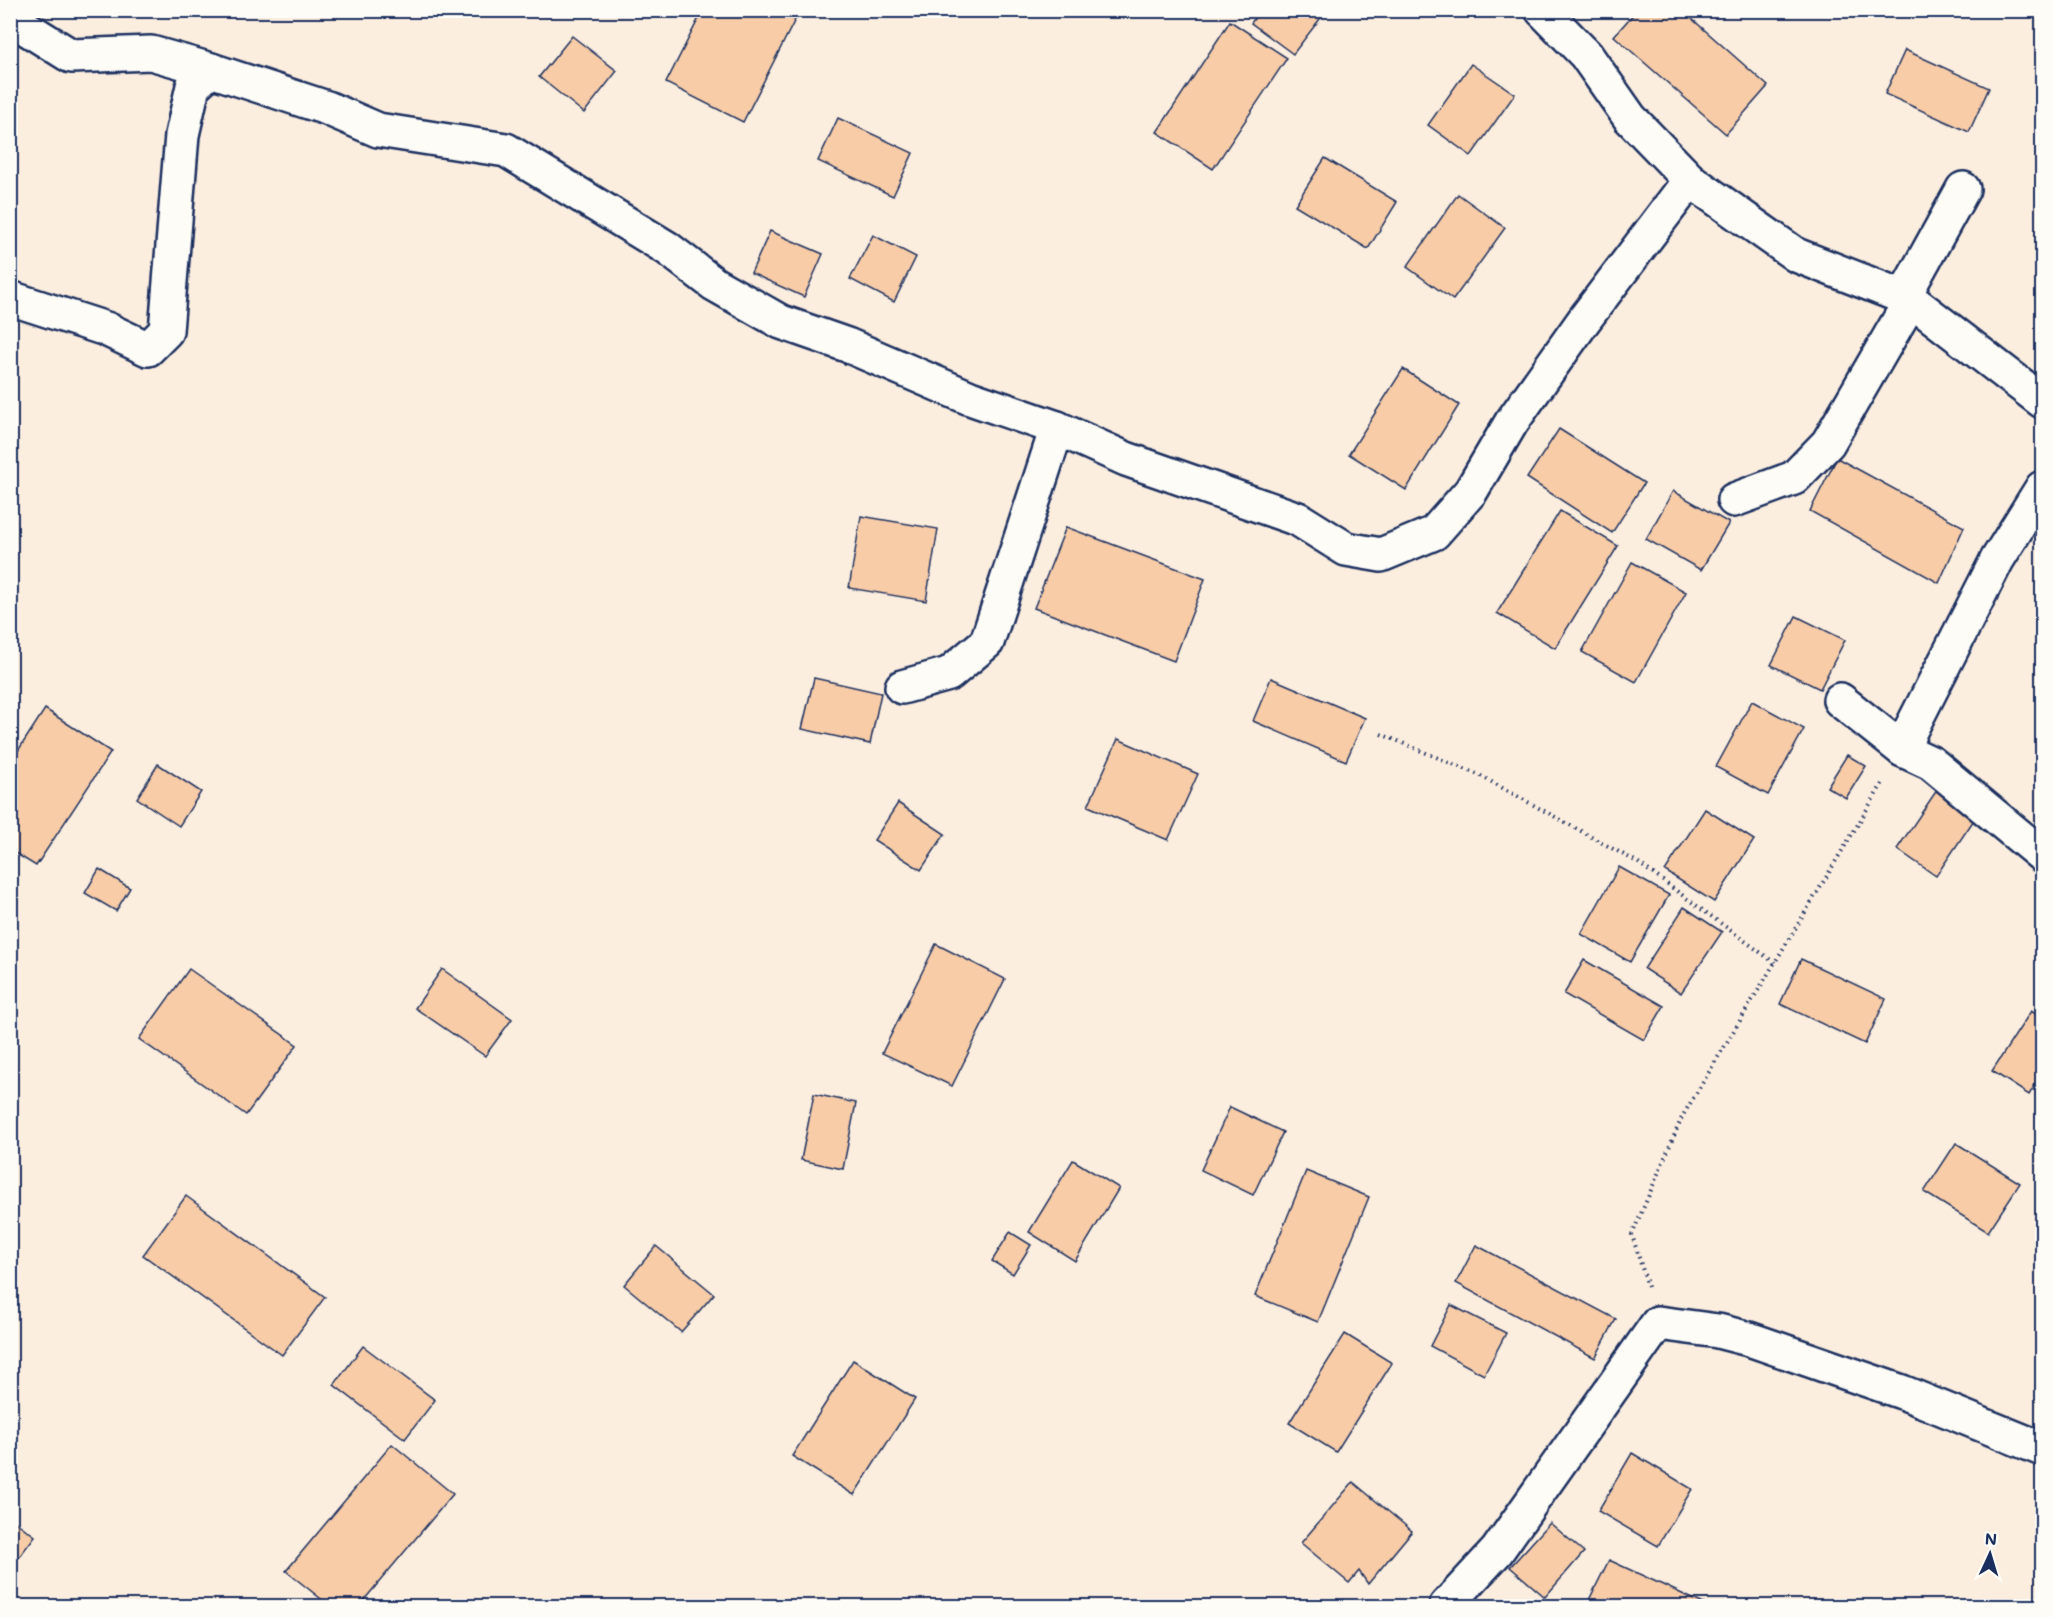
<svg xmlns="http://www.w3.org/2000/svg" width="2053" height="1617" viewBox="0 0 2053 1617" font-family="Mali,sans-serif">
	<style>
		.building { fill: #f8cca7; stroke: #1b2f5e; stroke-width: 1.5 }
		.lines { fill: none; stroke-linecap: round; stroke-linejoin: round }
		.minor-casing { stroke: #1b2f5e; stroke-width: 38 }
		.path { stroke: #1b2f5e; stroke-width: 4; stroke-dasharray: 1.5 4.5; stroke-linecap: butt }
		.minor { stroke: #fdfcf7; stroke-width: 33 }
	</style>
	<rect width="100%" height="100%" fill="#fceedf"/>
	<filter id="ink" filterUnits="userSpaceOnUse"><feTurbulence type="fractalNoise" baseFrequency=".0167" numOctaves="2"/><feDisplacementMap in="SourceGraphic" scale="12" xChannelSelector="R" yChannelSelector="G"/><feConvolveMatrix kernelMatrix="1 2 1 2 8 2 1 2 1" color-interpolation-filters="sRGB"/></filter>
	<g filter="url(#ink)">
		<!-- building -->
		<g class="building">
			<path d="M703,10H800L743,122L666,83Z"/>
			<path d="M1260,10H1316L1323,15L1293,54L1251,23Z"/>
			<path d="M1637,10H1682L1768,86L1726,134L1614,36Z"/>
			<path d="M1230,21L1287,58L1213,169L1157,132Z"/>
			<path d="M572,36L617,71L584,113L539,77Z"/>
			<path d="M1905,50L1989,88L1969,132L1885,94Z"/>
			<path d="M1471,64L1515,94L1471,156L1428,125Z"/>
			<path d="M838,118L913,153L893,196L818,161Z"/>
			<path d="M1325,158L1397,202L1368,249L1295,205Z"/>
			<path d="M1458,194L1505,228L1453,300L1407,267Z"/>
			<path d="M770,231L823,254L804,297L751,273Z"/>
			<path d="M873,235L916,257L894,302L850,279Z"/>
			<path d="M1403,369L1459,405L1406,490L1349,454Z"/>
			<path d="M1559,429L1644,483L1612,533L1527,478Z"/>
			<path d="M1837,458L1964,527L1939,583L1810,511Z"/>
			<path d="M1673,491L1729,523L1701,570L1646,539Z"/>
			<path d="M1560,511L1618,546L1555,648L1497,613Z"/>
			<path d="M861,516L938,529L926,601L849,588Z"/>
			<path d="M1066,527L1205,579L1174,661L1034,608Z"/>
			<path d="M1632,562L1686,592L1636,682L1582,652Z"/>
			<path d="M1796,616L1845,640L1820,689L1771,665Z"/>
			<path d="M814,678L881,693L870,744L802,729Z"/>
			<path d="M1271,678L1365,718L1346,761L1253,721Z"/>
			<path d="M1752,701L1804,729L1768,795L1716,767Z"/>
			<path d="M45,709L111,752L36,866L10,850V763Z"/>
			<path d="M1118,739L1198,774L1168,840L1088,806Z"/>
			<path d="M1847,755L1866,766L1846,798L1827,787Z"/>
			<path d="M158,764L201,792L179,826L137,798Z"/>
			<path d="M1939,787L1978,814L1936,876L1897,849Z"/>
			<path d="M898,803L945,834L921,870L874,840Z"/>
			<path d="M1705,809L1754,840L1714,902L1665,871Z"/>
			<path d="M1619,867L1669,895L1630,962L1581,934Z"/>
			<path d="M99,869L130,888L116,911L85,893Z"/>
			<path d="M1684,907L1722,932L1681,993L1644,969Z"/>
			<path d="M936,944L1005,979L952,1086L882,1053Z"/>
			<path d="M1801,959L1886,999L1865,1044L1780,1004Z"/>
			<path d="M1584,960L1664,1006L1644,1040L1564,994Z"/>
			<path d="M189,969L297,1045L246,1115L139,1039Z"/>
			<path d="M442,969L512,1019L485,1056L415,1008Z"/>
			<path d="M2031,1011L2042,1018V1073L2029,1095L1992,1071Z"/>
			<path d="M814,1094L856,1103L843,1169L801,1160Z"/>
			<path d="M1230,1107L1283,1132L1253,1195L1201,1170Z"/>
			<path d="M1956,1143L2020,1183L1988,1232L1924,1192Z"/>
			<path d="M1073,1160L1119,1188L1075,1261L1029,1232Z"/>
			<path d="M1306,1171L1369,1197L1318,1322L1255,1296Z"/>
			<path d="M186,1196L325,1297L282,1355L143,1255Z"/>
			<path d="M1010,1232L1031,1245L1013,1274L992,1261Z"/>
			<path d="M1476,1245L1616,1319L1595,1358L1456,1283Z"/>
			<path d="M656,1246L714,1294L681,1332L624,1285Z"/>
			<path d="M1451,1305L1506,1333L1484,1375L1430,1346Z"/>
			<path d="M1345,1334L1392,1363L1336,1452L1289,1423Z"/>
			<path d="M363,1346L435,1400L405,1439L334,1385Z"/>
			<path d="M853,1360L915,1399L854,1495L792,1456Z"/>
			<path d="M392,1444L453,1494L359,1606H330L286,1571Z"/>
			<path d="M1632,1453L1692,1489L1658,1546L1598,1511Z"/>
			<path d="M1353,1482L1412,1531L1368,1584L1359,1571L1349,1583L1301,1543Z"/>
			<path d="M10,1518L35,1536L10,1569Z"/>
			<path d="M1550,1523L1584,1552L1545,1597L1510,1567Z"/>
			<path d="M1609,1560L1708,1606H1586Z"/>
		</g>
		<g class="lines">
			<!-- minor casing -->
			<g class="minor-casing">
				<g id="minor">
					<path d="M1542,10L1586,55L1630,118L1690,180L1796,255L1911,300L2042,401"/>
					<path d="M10,18L71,56L151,53L211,70"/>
					<path d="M1904,296L1963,189"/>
					<path d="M10,298L106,329L148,349L166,331L182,135L193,86L211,70L327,108L378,130L506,150L667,248L714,284L781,322L847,345L970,398L1057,428"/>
					<path d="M1734,500L1794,478L1828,443L1911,300"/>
					<path d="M902,687L949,674L987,642L1057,428L1126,459L1298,519L1346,549L1381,555L1434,533L1471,491L1511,423L1584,320L1690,180"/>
					<path d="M1840,700L1903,750L1931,763L2042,855"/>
					<path d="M1903,750L1910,731L1997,560L2042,488"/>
					<path d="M1446,1606L1497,1551L1658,1323L1718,1331L1749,1339L1902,1392L2042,1449"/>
				</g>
			</g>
			<!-- path -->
			<g class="path">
				<path d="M1381,734L1479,775L1637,862L1775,963"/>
				<path d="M1648,1287L1632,1235L1682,1117L1884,781"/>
			</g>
			<!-- minor -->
			<use href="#minor" class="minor"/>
		</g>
	</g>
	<!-- margin -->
	<rect width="2053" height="1617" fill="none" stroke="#fdfcf7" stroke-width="36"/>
	<rect x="18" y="18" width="2017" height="1581" fill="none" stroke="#1b2f5e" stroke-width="2" filter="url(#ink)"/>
	<!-- north arrow -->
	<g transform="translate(1990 1554) rotate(4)" stroke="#fdfcf7" stroke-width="4.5" paint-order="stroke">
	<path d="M0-4.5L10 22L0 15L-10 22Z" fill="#1b2f5e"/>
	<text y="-9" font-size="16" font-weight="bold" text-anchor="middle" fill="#1b2f5e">N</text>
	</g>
</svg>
